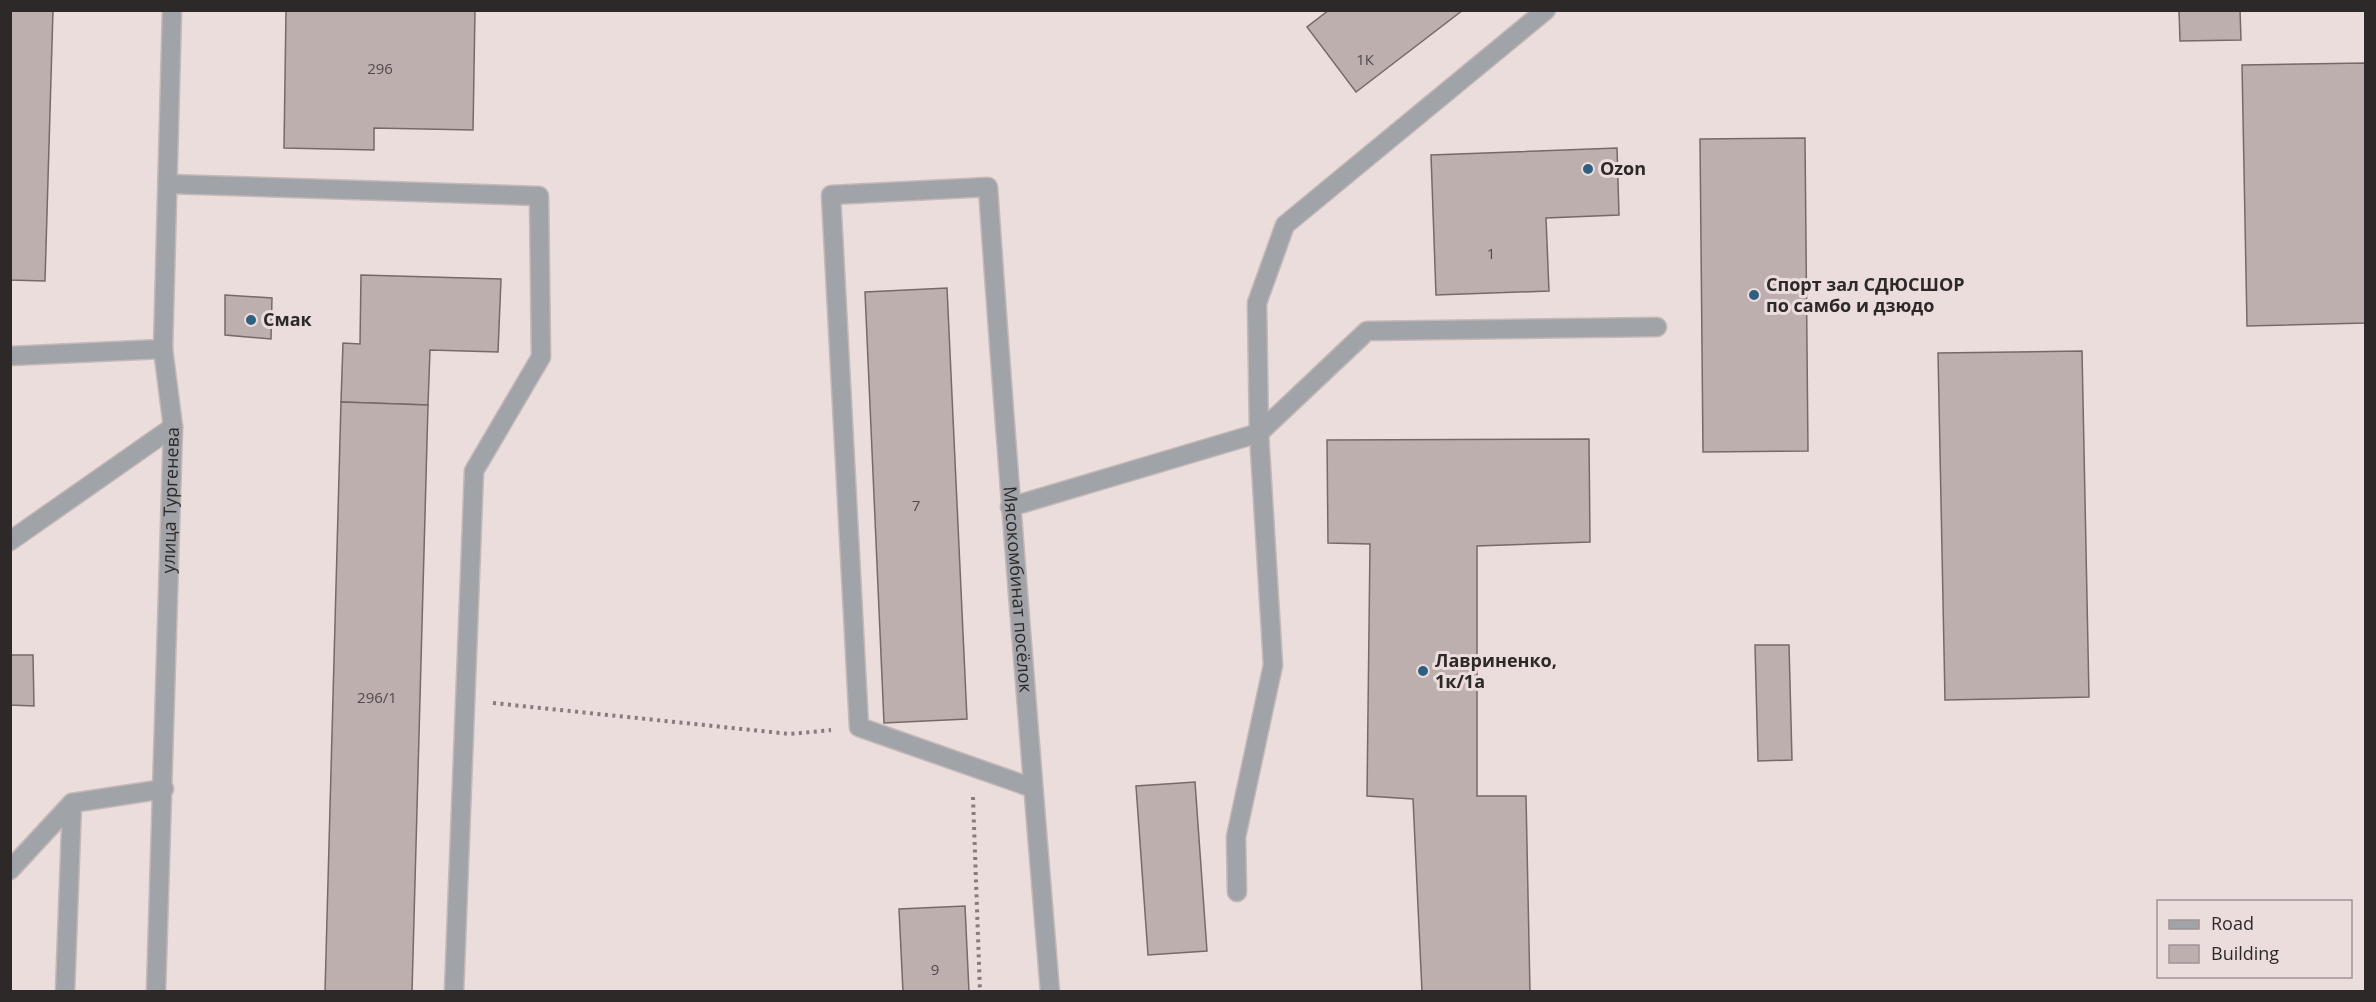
<svg xmlns="http://www.w3.org/2000/svg" width="2376" height="1002" viewBox="0 0 2376 1002" font-family="'Open Sans',sans-serif">
	<style>
		.building { fill: #bcafae; stroke: #766a68; stroke-width: 1.5 }
		.lines { fill: none; stroke-linecap: round; stroke-linejoin: round }
		.minor-casing { stroke: #c5b9b8; stroke-width: 21 }
		.path { stroke: #857c7c; stroke-width: 4; stroke-dasharray: 3 4.5; stroke-linecap: butt }
		.minor { stroke: #a0a4a8; stroke-width: 18 }
		.poi-dot { fill: #30607f; stroke: #ebdddc; stroke-width: 2 }
		.labels { text-anchor: middle; stroke-width: 6; stroke-linejoin: round; paint-order: stroke }
		.number-label { font-size: 15px; fill: #524a4a }
		.poi-label { font-size: 18px; font-weight: bold; fill: #2e2929; stroke: #ebdddc; text-anchor: start }
		.street-label { font-size: 18px; fill: #2e2929; stroke: #ebdddc }
	</style>
	<rect width="100%" height="100%" fill="#ebdddc"/>
	<!-- building -->
	<g class="building">
		<path d="M10,10H53L45,281L10,280Z"/>
		<path d="M286,10H475L473,130L374,128V150L284,148Z"/>
		<path d="M1329,10H1463L1356,92L1307,27Z"/>
		<path d="M2179,10H2240L2241,40L2180,41Z"/>
		<path d="M2365,63L2366,323L2247,326L2242,65Z"/>
		<path d="M1805,138L1808,451L1703,452L1700,139Z"/>
		<path d="M1617,148L1619,215L1546,218L1549,291L1436,295L1431,155Z"/>
		<path d="M361,275L501,279L498,352L430,350L428,405L341,402L343,343L360,344Z"/>
		<path d="M947,288L967,719L884,723L865,292Z"/>
		<path d="M225,295L272,298L271,339L225,335Z"/>
		<path d="M2082,351L2089,697L1945,700L1938,353Z"/>
		<path d="M341,402L428,405L412,992H325Z"/>
		<path d="M1589,439L1590,542L1477,546V796H1526L1530,992H1422L1413,799L1367,796L1370,544L1328,543L1327,440Z"/>
		<path d="M1755,645H1789L1792,760L1758,761Z"/>
		<path d="M10,655H33L34,706L10,705Z"/>
		<path d="M1195,782L1207,951L1148,955L1136,786Z"/>
		<path d="M965,906L969,992H903L899,909Z"/>
	</g>
	<g class="lines">
		<!-- minor casing -->
		<g class="minor-casing">
			<g id="minor">
				<path d="M168,184L539,196L541,357L474,471L454,992"/>
				<path d="M10,356L163,349"/>
				<path d="M1010,507L1259,433L1367,331L1657,327"/>
				<path d="M10,541L173,427"/>
				<path id="s1" d="M1033,788L859,727L831,195L988,187C1006,455 1028,723 1050,992"/>
				<path d="M10,870L72,803"/>
				<path d="M1237,892L1236,837L1273,665L1259,433L1257,303L1285,225L1546,10"/>
				<path d="M65,992L72,803L164,789"/>
				<path id="s2" d="M156,992L173,427L163,349L172,10"/>
			</g>
		</g>
		<!-- path -->
		<g class="path">
			<path d="M493,703L790,734L831,730"/>
			<path d="M973,797L980,992"/>
		</g>
		<!-- minor -->
		<use href="#minor" class="minor"/>
	</g>
	<!-- markers -->
	<g class="poi-dot">
		<circle cx="1588" cy="169" r="6"/>
		<circle cx="1754" cy="295" r="6"/>
		<circle cx="251" cy="320" r="6"/>
		<circle cx="1423" cy="671" r="6"/>
	</g>
	<g class="labels">
		<!-- number labels -->
		<g class="number-label">
			<text x="1365" y="65">1К</text>
			<text x="380" y="74">296</text>
			<text x="1491" y="259">1</text>
			<text x="916" y="511">7</text>
			<text x="377" y="703">296/1</text>
			<text x="935" y="975">9</text>
		</g>
		<!-- poi labels -->
		<g class="poi-label">
			<text x="1600" y="175">Ozon</text>
			<text x="1766" y="291">Спорт зал СДЮСШОР<tspan x="1766" dy="21">по самбо и дзюдо</tspan></text>
			<text x="263" y="326">Смак</text>
			<text x="1435" y="667">Лавриненко,<tspan x="1435" dy="21">1к/1а</tspan></text>
		</g>
		<!-- street labels -->
		<g class="street-label">
			<text dy="6" stroke="none"><textPath href="#s2" startOffset="492">улица Тургенева</textPath></text>
			<text dy="6" stroke="none"><textPath href="#s1" startOffset="1278">Мясокомбинат посёлок</textPath></text>
		</g>
	</g>
	<!-- border -->
	<rect width="2376" height="1002" fill="none" stroke="#2e2929" stroke-width="24"/>
	<!-- legend -->
	<rect x="2157" y="900" width="195" height="78" fill="#ebdddc" stroke="#9f9594" stroke-width="1.5"/>
	<rect x="2169" y="920" width="30" height="9" fill="#a0a4a8" stroke="#9f9594" stroke-width="1.5"/>
	<text x="2211" y="930" font-size="18" fill="#2e2929">Road</text>
	<rect x="2169" y="945" width="30" height="18" fill="#bcafae" stroke="#9f9594" stroke-width="1.5"/>
	<text x="2211" y="960" font-size="18" fill="#2e2929">Building</text>
</svg>
